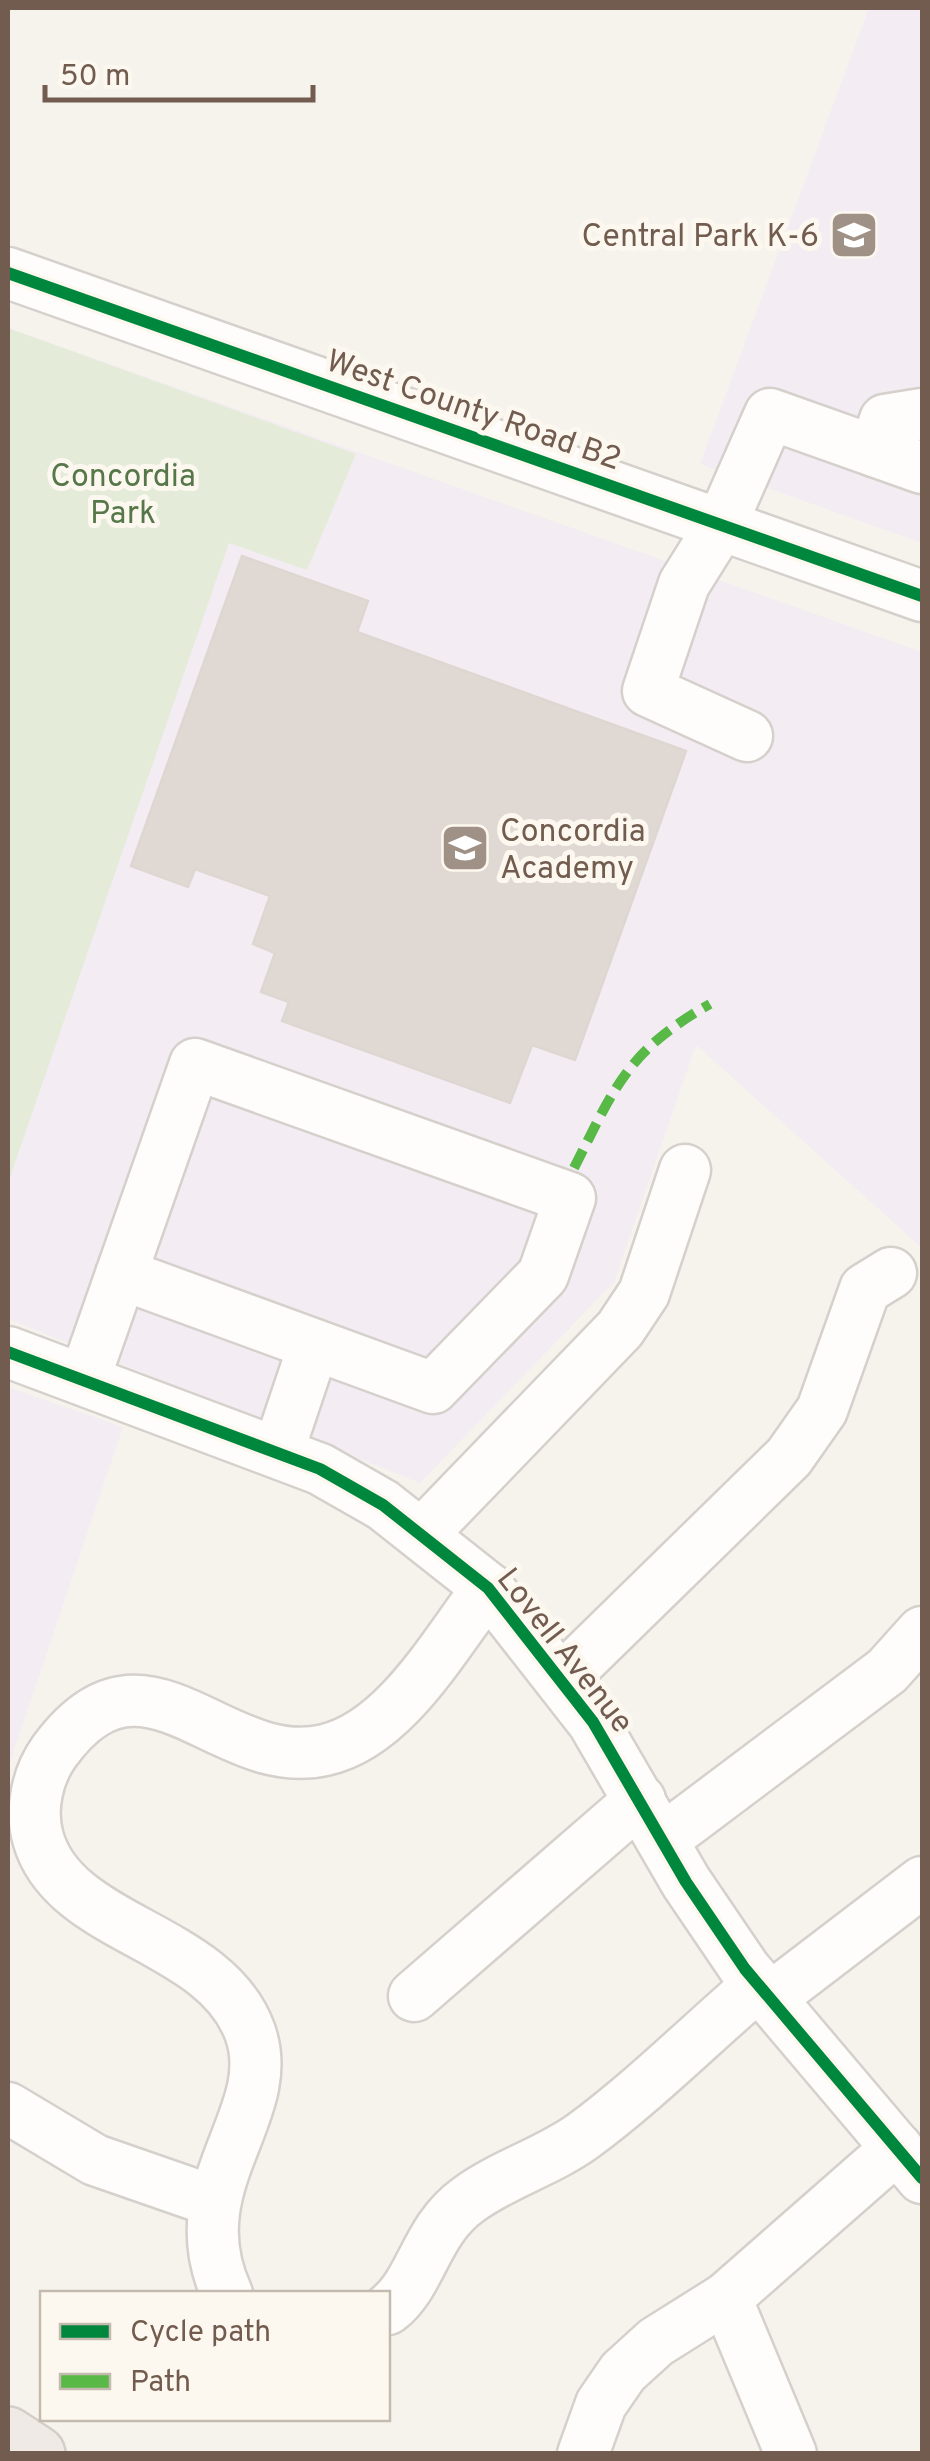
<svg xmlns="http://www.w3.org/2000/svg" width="930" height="2461" viewBox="0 0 930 2461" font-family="Overpass,sans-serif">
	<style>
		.education { fill: #f3ecf2 }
		.green { fill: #e4ecd9 }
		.building { fill: #e0d9d3; stroke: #ded6d0; stroke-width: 2.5 }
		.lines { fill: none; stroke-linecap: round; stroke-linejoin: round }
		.minor-casing { stroke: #d5d0cb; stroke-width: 55 }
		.highway-casing { stroke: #d5cec8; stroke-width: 60 }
		.minor { stroke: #fefdfc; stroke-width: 50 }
		.highway { stroke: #f0eae6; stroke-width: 55 }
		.quiet { stroke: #58b947; stroke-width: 10; stroke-dasharray: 20 10; stroke-linecap: butt }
		.cycleway-casing { stroke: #fdf8ef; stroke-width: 19 }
		.cycleway { stroke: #00873e; stroke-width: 12 }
		.labels { text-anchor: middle; stroke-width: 10; stroke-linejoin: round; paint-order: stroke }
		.poi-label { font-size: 32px; fill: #725c4f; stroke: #fdf8ef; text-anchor: end }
		.street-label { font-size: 32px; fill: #725c4f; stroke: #fdf8ef }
		.park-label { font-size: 32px; fill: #567749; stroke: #fdf8ef }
	</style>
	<rect width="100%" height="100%" fill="#f6f3ed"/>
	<!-- education -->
	<g class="education">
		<path d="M869,8H922V543L700,464Z"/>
		<path d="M8,328L922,652V1248L696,1045L614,1282L420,1483L8,1319Z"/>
		<path d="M8,1387L123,1427L8,1768Z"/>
	</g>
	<!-- green -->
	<path class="green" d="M8,328L356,454L307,570L229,543L8,1183Z"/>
	<!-- building -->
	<path class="building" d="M242,556L368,601L357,632L686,751L575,1060L532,1045L510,1103L282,1021L289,1002L261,992L275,953L253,944L270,896L195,869L188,887L131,866Z"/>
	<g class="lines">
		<!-- minor casing -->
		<g class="minor-casing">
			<g id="minor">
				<path d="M8,273L922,596"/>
				<path d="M874,451L885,420L922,414"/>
				<path d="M747,736L648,691L684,584L721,525L770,414L922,468"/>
				<path d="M8,1352L320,1469L383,1505L488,1588L593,1722L686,1882L745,1969L922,2178"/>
				<path d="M84,1380L195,1064L570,1198L543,1275L433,1388L121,1274"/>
				<path d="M278,1452L314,1345"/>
				<path d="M423,1533L620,1329L644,1293L685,1170"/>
				<path d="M562,1679L789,1457L822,1410L865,1289L891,1273"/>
				<path d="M662,1840L887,1671L922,1632"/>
				<path d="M414,1996L640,1800"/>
				<path d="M769,1999L922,1882"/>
				<path d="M8,2108L95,2160L213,2201"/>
				<path d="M227,2294C176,2184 280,2115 250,2032C214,1934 64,1932 38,1838C30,1810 37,1776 54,1752C145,1626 220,1775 325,1750C396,1734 445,1643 488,1588"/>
				<path d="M726,2298L791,2454"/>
				<path d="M388,2309C422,2283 425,2231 468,2200C503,2174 547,2162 583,2136C644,2091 700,2035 758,1985"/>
				<path d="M583,2454L601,2404L623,2372L656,2342L726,2298L897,2148"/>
			</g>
		</g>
		<!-- highway casing -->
		<g class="highway-casing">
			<path id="highway" d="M8,2435L37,2454"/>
		</g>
		<!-- minor -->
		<use href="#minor" class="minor"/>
		<!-- highway -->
		<use href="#highway" class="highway"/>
		<!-- quiet -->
		<path class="quiet" d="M574,1168C615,1087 627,1051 710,1004"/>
		<!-- cycleway casing -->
		<g class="cycleway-casing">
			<g id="cycleway">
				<path d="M8,273L922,596"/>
				<path d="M8,1352L320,1469L383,1505L488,1588L593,1722L686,1882L745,1969L922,2178"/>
			</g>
		</g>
		<!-- cycleway -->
		<use href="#cycleway" class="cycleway"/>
	</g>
	<!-- icons -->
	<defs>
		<g id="school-square" transform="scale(2.5)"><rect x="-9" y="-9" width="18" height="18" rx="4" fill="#a09186" stroke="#fdf8ef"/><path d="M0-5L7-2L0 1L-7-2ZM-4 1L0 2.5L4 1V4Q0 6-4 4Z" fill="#fff"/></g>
	</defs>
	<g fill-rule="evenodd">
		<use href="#school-square" x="854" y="235"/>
		<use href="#school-square" x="465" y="848"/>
	</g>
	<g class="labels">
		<!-- poi labels -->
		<g class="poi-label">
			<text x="819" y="246">Central Park K-6</text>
			<text x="500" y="841" text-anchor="start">Concordia<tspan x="500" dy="37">Academy</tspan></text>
		</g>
		<!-- street labels -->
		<g class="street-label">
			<text transform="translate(474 409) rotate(19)" y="11">West County Road B2</text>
			<text transform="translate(566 1650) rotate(52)" y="11">Lovell Avenue</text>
		</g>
		<!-- park labels -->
		<g class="park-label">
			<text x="123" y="486">Concordia<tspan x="123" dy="37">Park</tspan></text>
		</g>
	</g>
	<!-- border -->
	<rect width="930" height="2461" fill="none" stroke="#725c4f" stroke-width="20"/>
	<!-- legend -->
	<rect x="40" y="2291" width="350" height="130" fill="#fdf8ef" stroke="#c5baaf" stroke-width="2.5"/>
	<rect x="60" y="2324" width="50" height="15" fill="#00873e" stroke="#c5baaf" stroke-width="2.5"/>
	<text x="130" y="2341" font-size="30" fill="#725c4f">Cycle path</text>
	<rect x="60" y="2374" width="50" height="15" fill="#58b947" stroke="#c5baaf" stroke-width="2.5"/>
	<text x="130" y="2391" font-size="30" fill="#725c4f">Path</text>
	<!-- scale -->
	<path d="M45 85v15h268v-15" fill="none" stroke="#725c4f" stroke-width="5"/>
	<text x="60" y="85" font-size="30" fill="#725c4f" stroke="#fdf8ef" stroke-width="8" paint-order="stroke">50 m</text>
</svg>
